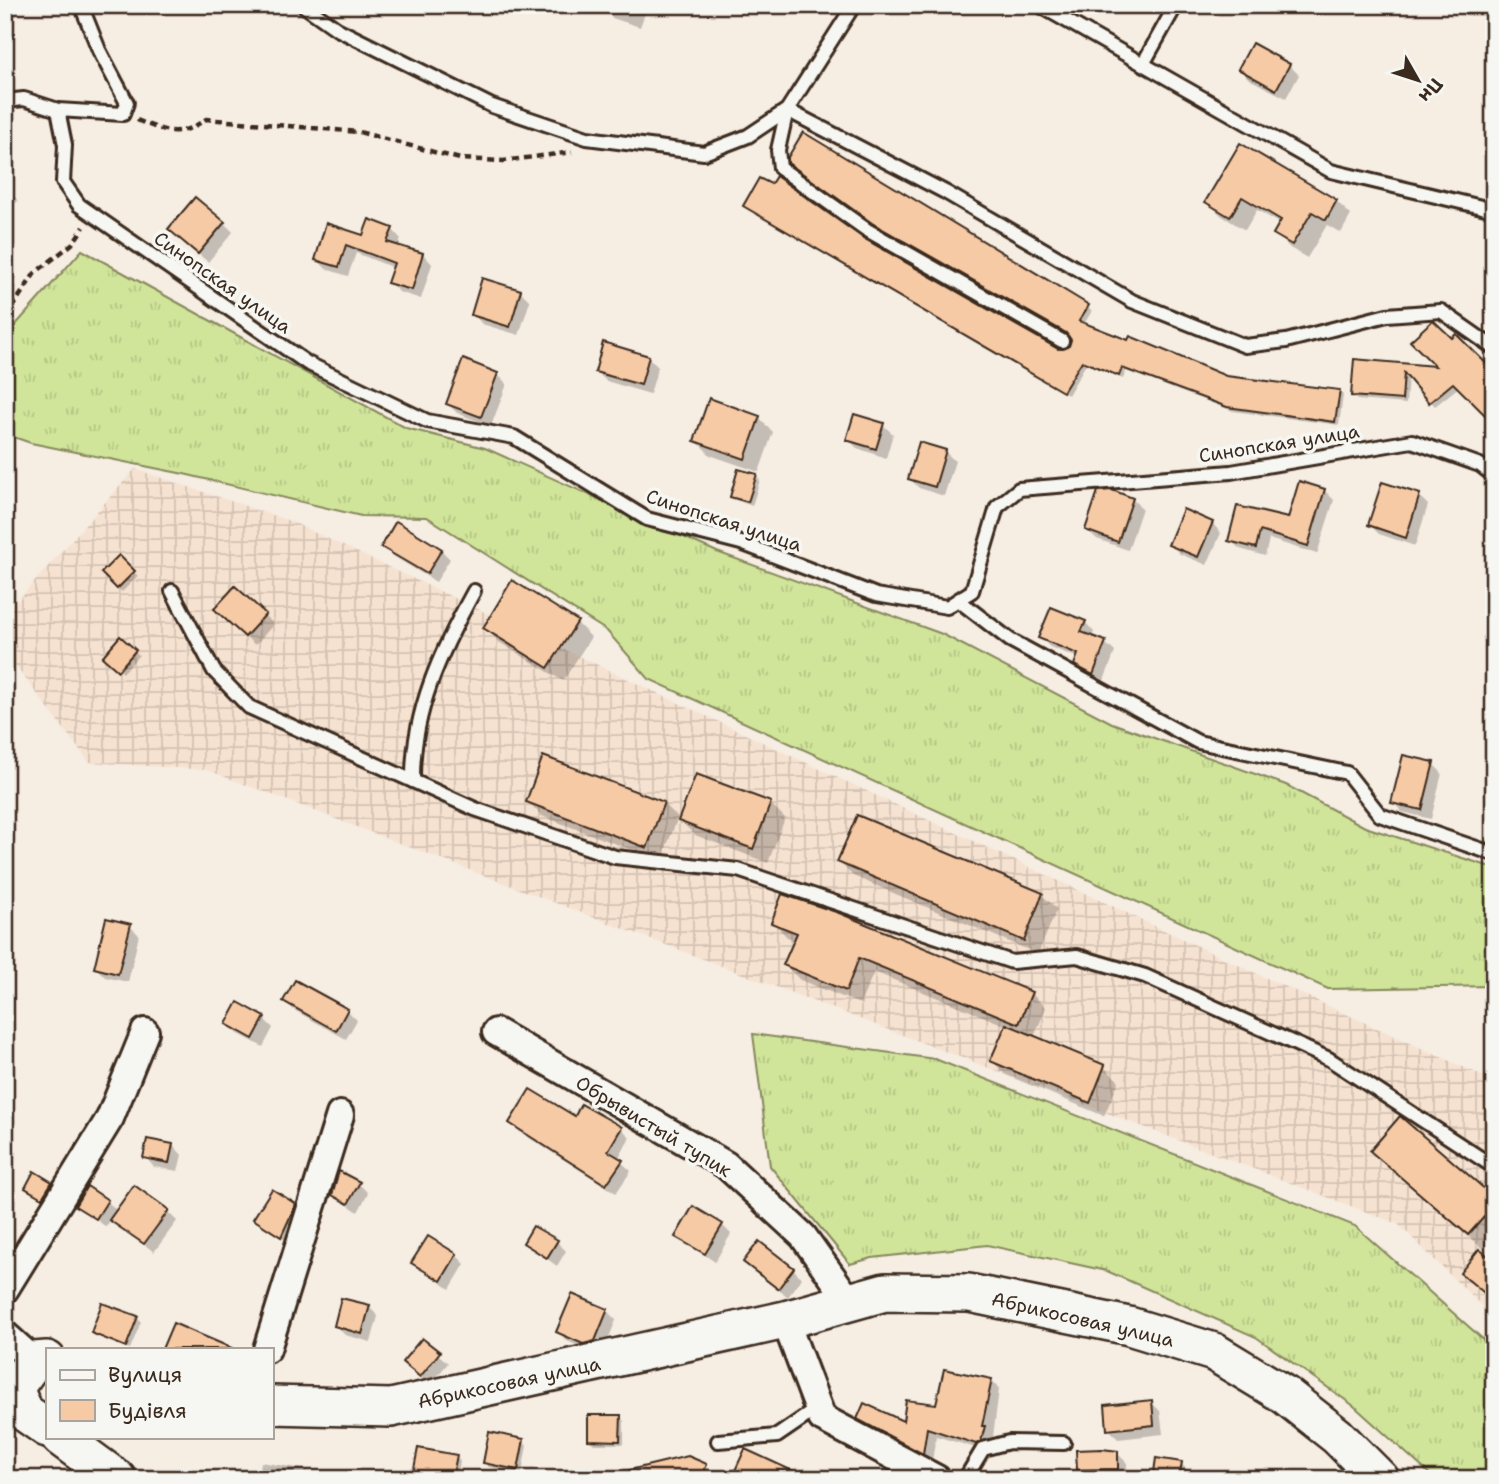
<svg xmlns="http://www.w3.org/2000/svg" width="1499" height="1484" viewBox="0 0 1499 1484" font-family="'Shantell Sans',sans-serif">
	<style>
		.industrial { fill: url(#industrial-grid) }
		.grass { fill: url(#grass-tufts); stroke: #86885c; stroke-width: 2 }
		.shadow { fill: #0003 }
		.building { fill: #f7caa6; stroke: #3b2a1e; stroke-width: 2 }
		.lines { fill: none; stroke-linecap: round; stroke-linejoin: round }
		.service-casing { stroke: #3b2a1e; stroke-width: 18 }
		.minor-casing { stroke: #3b2a1e; stroke-width: 32 }
		.secondary-casing { stroke: #3b2a1e; stroke-width: 42 }
		.path { stroke: #3b2a1e; stroke-width: 4.5; stroke-dasharray: 7 5; stroke-linecap: butt }
		.service { stroke: #f6f6f2; stroke-width: 12 }
		.minor { stroke: #f6f6f2; stroke-width: 26 }
		.secondary { stroke: #f6f6f2; stroke-width: 37 }
		.labels { text-anchor: middle; stroke-width: 7; stroke-linejoin: round; paint-order: stroke }
		.street-label { font-size: 19px; fill: #3b2a1e; stroke: #f6f6f2 }
	</style>
	<defs>
		<pattern id="industrial-grid" width="8" height="8" patternUnits="userSpaceOnUse" patternTransform="scale(1.75)"><rect width="8" height="8" fill="#f6e2d1"/><path d="M0 4h8M4 0v8" fill="none" stroke="#d4c2b3"/></pattern>
		<pattern id="grass-tufts" width="24" height="20" patternUnits="userSpaceOnUse" patternTransform="scale(1.75)"><rect width="24" height="20" fill="#d0e59a"/><path d="M3 7l-1-3M5 7V3M7 7l1-3M15 17l-1-3M17 17v-4M19 17l1-3" fill="none" stroke="#b4c584"/></pattern>
	</defs>
	<rect width="100%" height="100%" fill="#f6ede3"/>
	<filter id="ink" filterUnits="userSpaceOnUse"><feTurbulence type="fractalNoise" baseFrequency=".0143" numOctaves="2"/><feDisplacementMap in="SourceGraphic" scale="14" xChannelSelector="R" yChannelSelector="G"/><feConvolveMatrix kernelMatrix="1 2 1 2 8 2 1 2 1" color-interpolation-filters="sRGB"/></filter>
	<g filter="url(#ink)">
		<!-- industrial -->
		<path class="industrial" d="M135,469L290,521L1253,972L1494,1081V1318L1398,1224L207,770L89,762L5,652V615Z"/>
		<!-- grass -->
		<g class="grass">
			<path d="M82,250L406,428L485,448L717,552L942,634L1112,723L1286,785L1365,827L1494,868V986L1328,989L649,679L607,631L427,517L361,516L184,474L31,443L5,434V337Z"/>
			<path d="M753,1034L935,1059L1355,1226L1494,1349V1479H1435L1354,1406L1256,1337L1107,1271L987,1245L872,1258L850,1264L770,1166Z"/>
		</g>
		<!-- shadow -->
		<g class="shadow">
			<path d="M604,5H648L640,27L612,18L603,8Z"/>
			<path d="M1289,65L1299,75L1286,98L1249,79L1240,69Z"/>
			<path d="M803,135L1088,307L1092,311L1084,324L1225,377L1339,391L1343,395L1339,425L1233,411L1126,371L1123,379L1086,364L1068,395L749,210L862,239L1057,350L1071,347L1070,336L878,226L795,167Z"/>
			<path d="M1241,145L1336,201L1351,215L1341,233L1327,225L1307,258L1290,248L1275,233L1281,224L1257,210L1245,230L1222,216L1207,202Z"/>
			<path d="M5,185L18,201L5,212Z"/>
			<path d="M224,223L233,232L208,262L180,239Z"/>
			<path d="M327,225L364,237L392,229L401,239L398,247L423,254L432,264L421,299L399,292L389,282L394,268L356,253L348,276L326,269L317,259Z"/>
			<path d="M520,291L530,301L519,335L482,324L473,314Z"/>
			<path d="M648,357L658,367L650,394L606,381L597,372Z"/>
			<path d="M1355,361L1440,368L1459,387L1435,406L1408,376L1406,404L1357,400L1352,395Z"/>
			<path d="M497,374L507,384L491,426L457,413L448,404Z"/>
			<path d="M855,416L883,425L893,434L886,458L857,448L848,439Z"/>
			<path d="M759,418L773,432L759,472L710,455L696,440Z"/>
			<path d="M945,452L955,461L944,496L919,488L910,479Z"/>
			<path d="M756,476L760,480L752,506L736,500L732,496Z"/>
			<path d="M1324,490L1334,500L1317,554L1269,539L1265,556L1240,549L1230,540L1289,520Z"/>
			<path d="M1419,496L1428,505L1415,546L1379,534L1370,525Z"/>
			<path d="M1132,499L1142,508L1128,550L1097,539L1087,530Z"/>
			<path d="M1212,523L1221,533L1207,565L1180,554L1170,544Z"/>
			<path d="M383,546L441,550L450,559L436,582L393,556Z"/>
			<path d="M119,558L138,576L122,592L104,573Z"/>
			<path d="M264,615L274,624L255,645L226,619Z"/>
			<path d="M576,622L591,637L563,681L499,642L485,628Z"/>
			<path d="M1085,622L1094,632L1092,637L1105,643L1115,652L1103,683L1076,664L1078,658L1050,647L1040,638Z"/>
			<path d="M120,638L139,655L123,673L104,657Z"/>
			<path d="M1433,764L1442,773L1431,819L1402,812L1393,802Z"/>
			<path d="M528,802L663,803L678,817L661,861L542,816Z"/>
			<path d="M770,803L785,818L768,863L695,835L680,821Z"/>
			<path d="M858,817L1042,895L1057,909L1038,954L853,876L839,862Z"/>
			<path d="M838,915L1031,993L1046,1008L1034,1037L1104,1067L1119,1081L1104,1116L1006,1075L992,1061L1007,1026L874,972L860,1004L800,980L785,965L796,940L787,937L773,922Z"/>
			<path d="M130,926L139,935L128,982L105,977L95,967Z"/>
			<path d="M296,982L347,1011L357,1020L346,1039L294,1010L285,1001Z"/>
			<path d="M239,1005L264,1019L273,1028L263,1047L237,1033L228,1023Z"/>
			<path d="M575,1118L621,1128L630,1137L618,1159L631,1171L616,1193L520,1132L511,1123Z"/>
			<path d="M173,1145L182,1155L178,1171L154,1167L145,1157Z"/>
			<path d="M1387,1165L1494,1199V1236L1483,1249Z"/>
			<path d="M35,1174L61,1192L52,1206L27,1188Z"/>
			<path d="M359,1184L368,1193L358,1212L334,1195Z"/>
			<path d="M107,1201L117,1211L168,1212L177,1221L154,1252L111,1219L106,1227L77,1205Z"/>
			<path d="M295,1206L304,1215L291,1244L255,1219Z"/>
			<path d="M722,1225L731,1234L715,1262L677,1236Z"/>
			<path d="M557,1242L566,1251L557,1266L525,1243Z"/>
			<path d="M456,1255L465,1264L450,1289L413,1263Z"/>
			<path d="M745,1261L793,1269L802,1278L788,1297Z"/>
			<path d="M369,1307L378,1316L371,1342L345,1335L336,1326Z"/>
			<path d="M607,1311L616,1320L604,1350L593,1352L567,1341L558,1332Z"/>
			<path d="M137,1318L141,1322L130,1349L93,1333Z"/>
			<path d="M422,1340L448,1363L430,1385L414,1372Z"/>
			<path d="M991,1380L999,1389L993,1437L986,1451L936,1436L932,1461L868,1427L859,1418L905,1424Z"/>
			<path d="M1151,1402L1160,1411L1163,1434L1118,1439L1109,1429Z"/>
			<path d="M620,1417L624,1421V1444H594L589,1440Z"/>
			<path d="M523,1440L527,1445L522,1473L489,1467L484,1462Z"/>
			<path d="M1117,1453L1127,1463V1478L1088,1479L1079,1470Z"/>
			<path d="M456,1457L460,1461L457,1479H415Z"/>
			<path d="M688,1458L706,1466L716,1475L714,1479H654Z"/>
			<path d="M261,1462L303,1469L307,1473L306,1479H258Z"/>
			<path d="M1181,1464L1191,1473L1190,1479H1154Z"/>
		</g>
		<!-- building -->
		<g class="building">
			<path d="M1252,43L1290,64L1276,90L1238,69Z"/>
			<path d="M803,132L1089,305L1079,321L1128,340L1130,336L1226,376L1340,390L1335,422L1227,407L1122,368L1119,376L1082,361L1063,392L743,206L759,178L771,184L776,176L863,238L1058,349L1069,346L1071,340L1066,333L872,223L788,163V157Z"/>
			<path d="M1240,143L1337,200L1326,220L1312,212L1292,245L1273,234L1281,220L1242,197L1230,217L1205,202Z"/>
			<path d="M195,197L225,222L198,254L168,229Z"/>
			<path d="M369,219L393,228L387,242L423,253L412,290L387,283L394,263L346,245L339,267L315,260L326,223L363,235Z"/>
			<path d="M482,278L521,290L510,327L471,315Z"/>
			<path d="M1433,320L1452,338L1456,334L1494,371V424L1453,383L1429,403L1404,373L1402,400L1351,396L1354,359L1435,366L1410,341Z"/>
			<path d="M603,342L649,356L641,385L595,372Z"/>
			<path d="M463,359L498,373L481,417L446,404Z"/>
			<path d="M709,398L760,416L745,459L694,441Z"/>
			<path d="M854,414L884,423L876,449L846,440Z"/>
			<path d="M919,442L946,450L935,487L908,479Z"/>
			<path d="M738,469L757,474L748,502L730,497Z"/>
			<path d="M1299,481L1325,489L1308,546L1260,531L1256,548L1228,541L1237,506L1288,518Z"/>
			<path d="M1382,482L1420,494L1406,538L1368,525Z"/>
			<path d="M1112,490L1133,498L1118,542L1085,530L1098,491Z"/>
			<path d="M1183,509L1213,522L1198,557L1168,545Z"/>
			<path d="M396,521L442,549L427,574L381,547Z"/>
			<path d="M119,555L135,571L117,589L101,573Z"/>
			<path d="M512,580L578,621L548,668L483,628Z"/>
			<path d="M235,586L266,614L245,637L214,609Z"/>
			<path d="M1051,607L1086,621L1081,632L1106,641L1093,675L1074,665L1078,654L1038,638Z"/>
			<path d="M120,636L136,650L118,671L102,657Z"/>
			<path d="M1403,755L1434,762L1422,810L1391,803Z"/>
			<path d="M543,756L664,802L647,848L526,802Z"/>
			<path d="M696,774L771,802L753,849L678,821Z"/>
			<path d="M857,815L1043,893L1024,941L837,862Z"/>
			<path d="M782,894L839,913L1032,992L1019,1024L859,958L846,991L783,965L797,933L771,923Z"/>
			<path d="M106,918L131,924L118,974L94,968Z"/>
			<path d="M295,980L348,1009L336,1031L283,1001Z"/>
			<path d="M238,1002L265,1017L253,1039L226,1024Z"/>
			<path d="M1006,1024L1105,1065L1090,1103L990,1061Z"/>
			<path d="M530,1089L575,1116L581,1104L622,1127L608,1151L623,1160L606,1185L509,1123Z"/>
			<path d="M1400,1116L1494,1197V1206L1468,1235L1370,1151Z"/>
			<path d="M147,1139L173,1144L169,1163L143,1158Z"/>
			<path d="M34,1171L52,1182L42,1198L25,1188Z"/>
			<path d="M339,1171L360,1182L348,1204L332,1195Z"/>
			<path d="M134,1185L169,1210L144,1244L109,1220Z"/>
			<path d="M87,1186L108,1200L96,1219L75,1206Z"/>
			<path d="M272,1189L296,1204L281,1237L253,1219Z"/>
			<path d="M693,1206L723,1224L705,1254L675,1237Z"/>
			<path d="M533,1226L558,1240L547,1258L523,1243Z"/>
			<path d="M428,1236L457,1254L441,1281L411,1263Z"/>
			<path d="M759,1241L794,1268L778,1289L743,1262Z"/>
			<path d="M1479,1249L1494,1261V1301L1460,1273Z"/>
			<path d="M572,1294L608,1309L595,1341L583,1344L556,1332Z"/>
			<path d="M341,1298L370,1305L362,1334L334,1326Z"/>
			<path d="M102,1303L138,1316L126,1347L91,1333Z"/>
			<path d="M173,1323L234,1349H162Z"/>
			<path d="M422,1338L440,1352L420,1377L402,1362Z"/>
			<path d="M944,1369L992,1379L982,1426H985L981,1441L976,1444L927,1428L923,1454L857,1419L864,1403L903,1421L906,1400L936,1404Z"/>
			<path d="M1152,1400L1154,1425L1107,1430L1105,1405Z"/>
			<path d="M588,1415H621L620,1441L588,1440Z"/>
			<path d="M489,1432L524,1439L518,1470L483,1463Z"/>
			<path d="M418,1448L457,1455L452,1479H412Z"/>
			<path d="M745,1449L810,1479H731Z"/>
			<path d="M1102,1449L1118,1451V1469L1077,1470L1076,1450Z"/>
			<path d="M688,1456L707,1464L701,1479H626L625,1471Z"/>
			<path d="M1156,1458L1182,1462L1179,1479H1153Z"/>
		</g>
		<g class="lines">
			<!-- service casing -->
			<g class="service-casing">
				<g id="service">
					<path d="M303,5L337,29L492,106L587,138L704,153L748,136L787,110L854,5"/>
					<path d="M1039,5L1331,171L1494,210"/>
					<path d="M1143,64L1176,5"/>
					<path d="M5,101L24,99L58,110L123,114L127,103L99,50L81,5"/>
					<path d="M58,110L65,145L63,182L79,205L307,363L427,421L514,437L647,519L741,543L876,595L947,607L972,591L997,507L1019,489L1231,472L1412,441L1480,465L1494,476"/>
					<path d="M1062,341L867,230L780,168L778,150L787,110L945,192L1132,301L1245,346L1286,341L1387,315L1441,311L1494,348"/>
					<path d="M172,591L214,671L249,707L475,809L615,857L738,870L1012,962L1077,956L1145,976L1329,1059L1494,1167"/>
					<path d="M958,600L1010,640L1198,742L1347,773L1380,815L1494,854"/>
					<path d="M413,781C412,712 441,651 474,591"/>
					<path d="M718,1441L777,1436L818,1408"/>
					<path d="M965,1479L983,1449L1009,1442L1064,1443"/>
				</g>
			</g>
			<!-- minor casing -->
			<g class="minor-casing">
				<g id="minor">
					<path d="M496,1032L726,1165L803,1236L850,1302"/>
					<path d="M5,1289L110,1118L145,1032"/>
					<path d="M785,1320L822,1418L937,1479"/>
					<path d="M5,1335L34,1361"/>
					<path d="M267,1349L340,1115"/>
				</g>
			</g>
			<!-- secondary casing -->
			<g class="secondary-casing">
				<g id="secondary">
					<path d="M47,1360L34,1361L14,1388L24,1412L47,1428"/>
					<path d="M271,1405L391,1408L785,1320L885,1292L969,1293L1129,1326L1214,1352L1285,1395L1337,1436L1380,1479"/>
					<path d="M60,1437L117,1479"/>
				</g>
			</g>
			<!-- path -->
			<g class="path">
				<path d="M137,120C165,132 180,138 206,119L359,132L460,159L503,161L572,152"/>
				<path d="M5,318L35,273L72,244L84,227"/>
			</g>
			<!-- service -->
			<use href="#service" class="service"/>
			<!-- minor -->
			<use href="#minor" class="minor"/>
			<!-- secondary -->
			<use href="#secondary" class="secondary"/>
		</g>
	</g>
	<g class="labels">
		<!-- street labels -->
		<g class="street-label">
			<text transform="translate(223 282) rotate(35)" y="7">Синопская улица</text>
			<text transform="translate(1279 443) rotate(-9)" y="7">Синопская улица</text>
			<text transform="translate(724 520) rotate(18)" y="7">Синопская улица</text>
			<text transform="translate(654 1126) rotate(31)" y="7">Обрывистый тупик</text>
			<text transform="translate(1083 1319) rotate(13)" y="7">Абрикосовая улица</text>
			<text transform="translate(509 1382) rotate(-12)" y="7">Абрикосовая улица</text>
		</g>
	</g>
	<!-- margin -->
	<rect width="1499" height="1484" fill="none" stroke="#f6f6f2" stroke-width="28"/>
	<rect x="14" y="14" width="1471" height="1456" fill="none" stroke="#3b2a1e" stroke-width="2.5" filter="url(#ink)"/>
	<!-- legend -->
	<rect x="46" y="1348" width="228" height="91" fill="#f6f6f2" stroke="#aba49d" stroke-width="2"/>
	<rect x="60" y="1370" width="35" height="10" fill="#f6f6f2" stroke="#aba49d" stroke-width="2"/>
	<text x="108" y="1382" font-size="21" fill="#3b2a1e">Вулиця</text>
	<rect x="60" y="1400" width="35" height="21" fill="#f7caa6" stroke="#aba49d" stroke-width="2"/>
	<text x="108" y="1418" font-size="21" fill="#3b2a1e">Будівля</text>
	<!-- north arrow -->
	<g transform="translate(1418 80) rotate(129)" stroke="#f6f6f2" stroke-width="5" paint-order="stroke">
	<path d="M0-5L12 26L0 18L-12 26Z" fill="#3b2a1e"/>
	<text y="-10" font-size="19" font-weight="bold" text-anchor="middle" fill="#3b2a1e">Пн</text>
	</g>
</svg>
